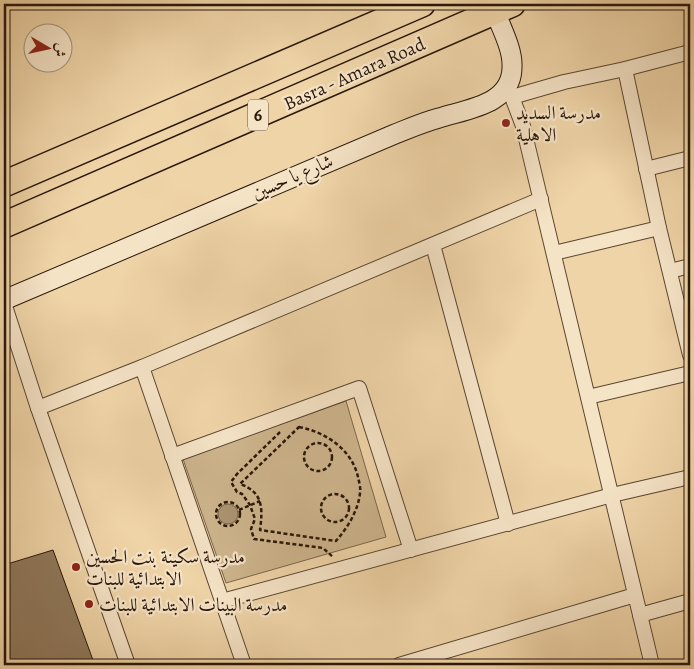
<svg xmlns="http://www.w3.org/2000/svg" width="694" height="669" viewBox="0 0 694 669" font-family="Alegreya,Amiri,serif">
	<style>
		.green { fill: #cdb48c; stroke: #7b664b }
		.water { fill: #ac9472; stroke: #786248 }
		.building { fill: #90795c; stroke: #29170a }
		.lines { fill: none; stroke-linecap: round; stroke-linejoin: round }
		.street-casing { stroke: #5a4631; stroke-width: 16 }
		.secondary-casing { stroke: #29170a; stroke-width: 21 }
		.highway-casing { stroke: #29170a; stroke-width: 28 }
		.path { stroke: #29170a; stroke-width: 2.5; stroke-dasharray: 4 2.5; stroke-linecap: butt }
		.street { stroke: #f5e3c6; stroke-width: 14 }
		.secondary { stroke: #f5e3c6; stroke-width: 19 }
		.highway { stroke: #efd4a7; stroke-width: 25 }
		.poi-dot { fill: #8f2418; stroke: #f5e3c6; stroke-width: 2 }
		.labels { text-anchor: middle; stroke-width: 4.5; stroke-linejoin: round; paint-order: stroke }
		.shield { fill: #f5e3c6; stroke: #665442; stroke-width: 1 }
		.shield-label { font-size: 18px; font-weight: bold; fill: #29170a }
		.street-label { font-size: 19px; fill: #29170a; stroke: #f5e3c6 }
		.poi-label { font-size: 19px; fill: #29170a; stroke: #f5e3c6; text-anchor: start }
	</style>
	<rect width="100%" height="100%" fill="#efd4a7"/>
	<filter id="stains"><feTurbulence type="fractalNoise" baseFrequency=".004" numOctaves="4"/><feColorMatrix values="0 0 0 0 .2 0 0 0 0 .09 0 0 0 0 .02 0 0 0 .5 -.17"/></filter>
	<radialGradient id="worn" r=".72"><stop offset=".6" stop-color="#630" stop-opacity="0"/><stop offset="1" stop-color="#630" stop-opacity=".3"/></radialGradient>
	<!-- green -->
	<path class="green" d="M346,401L386,537L226,583L183,459Z"/>
	<!-- water -->
	<circle class="water" cx="228" cy="514" r="10"/>
	<!-- building -->
	<path class="building" d="M53,550L94,663L87,665H4V565Z"/>
	<g class="lines">
		<!-- street casing -->
		<g class="street-casing">
			<g id="street">
				<path d="M625,69L659,228L690,355"/>
				<path d="M505,90L512,97L523,126L652,665"/>
				<path d="M512,97L564,82L625,69L690,52"/>
				<path d="M646,169L690,158"/>
				<path d="M433,245L508,524"/>
				<path d="M554,253L659,228"/>
				<path d="M670,271L690,266"/>
				<path d="M4,303L38,408L128,665"/>
				<path d="M142,367L244,665"/>
				<path d="M588,397L690,373"/>
				<path d="M38,408L142,367L541,199"/>
				<path d="M172,456L359,388L411,550"/>
				<path d="M222,601L612,495L690,477"/>
				<path d="M640,615L690,601"/>
				<path d="M399,665L635,595"/>
			</g>
		</g>
		<!-- secondary casing -->
		<g class="secondary-casing">
			<path id="secondary" d="M4,300L395,134C410,128 424,122 439,118C467,109 512,105 512,67C513,49 501,28 495,11"/>
		</g>
		<!-- highway casing -->
		<g class="highway-casing">
			<g id="highway">
				<path d="M4,184L422,4"/>
				<path d="M4,225L512,4"/>
			</g>
		</g>
		<!-- path -->
		<g class="path">
			<path d="M299,427C326,432 352,450 358,477C359,482 361,488 360,493C358,511 348,527 336,541L260,530C263,508 263,492 240,484Z"/>
			<path d="M280,432L237,474L231,482L237,492L242,494L250,505L255,519L251,529L254,539L323,548L333,557"/>
			<circle cx="318" cy="457" r="14"/>
			<circle cx="335" cy="508" r="14"/>
			<circle cx="228" cy="514" r="12"/>
			<path d="M239,510L260,501"/>
		</g>
		<!-- street -->
		<use href="#street" class="street"/>
		<!-- secondary -->
		<use href="#secondary" class="secondary"/>
		<!-- highway -->
		<use href="#highway" class="highway"/>
	</g>
	<!-- markers -->
	<g class="poi-dot">
		<circle cx="506" cy="123" r="5"/>
		<circle cx="76" cy="567" r="5"/>
		<circle cx="89" cy="604" r="5"/>
	</g>
	<g class="labels">
		<!-- shield labels -->
		<rect class="shield" x="248" y="99.5" width="20" height="31" rx="4"/>
		<g class="shield-label">
			<text x="258" y="121">6</text>
		</g>
		<!-- street labels -->
		<g class="street-label">
			<text transform="translate(354 73) rotate(-24)" y="7">Basra - Amara Road</text>
			<text transform="translate(292 176) rotate(-23)" y="7">شارع يا حسين</text>
		</g>
		<!-- poi labels -->
		<g class="poi-label">
			<text x="516" y="119">مدرسة السديد<tspan x="516" dy="22">الاهلية</tspan></text>
			<text x="86" y="563">مدرسة سكينة بنت الحسين<tspan x="86" dy="22">الابتدائية للبنات</tspan></text>
			<text x="99" y="611">مدرسة البينات الابتدائية للبنات</text>
		</g>
	</g>
	<!-- margin -->
	<rect width="694" height="669" fill="none" stroke="#efd4a7" stroke-width="20"/>
	<rect x="5" y="5" width="684" height="659" fill="none" stroke="#29170a" stroke-width="2.5"/>
	<rect x="10" y="10" width="674" height="649" fill="none" stroke="#29170a"/>
	<!-- north arrow -->
	<g transform="translate(48 48) rotate(99)"><circle r="24" fill="#f5e3c6" stroke="#a3917b"/>
	<path d="M0-4L9 19L0 12L-9 19Z" fill="#8f2418"/>
	<text y="-8" font-size="14" font-weight="bold" text-anchor="middle" fill="#29170a">ش</text>
	</g>
	<rect width="100%" height="100%" filter="url(#stains)"/>
	<rect width="100%" height="100%" fill="url(#worn)"/>
</svg>
